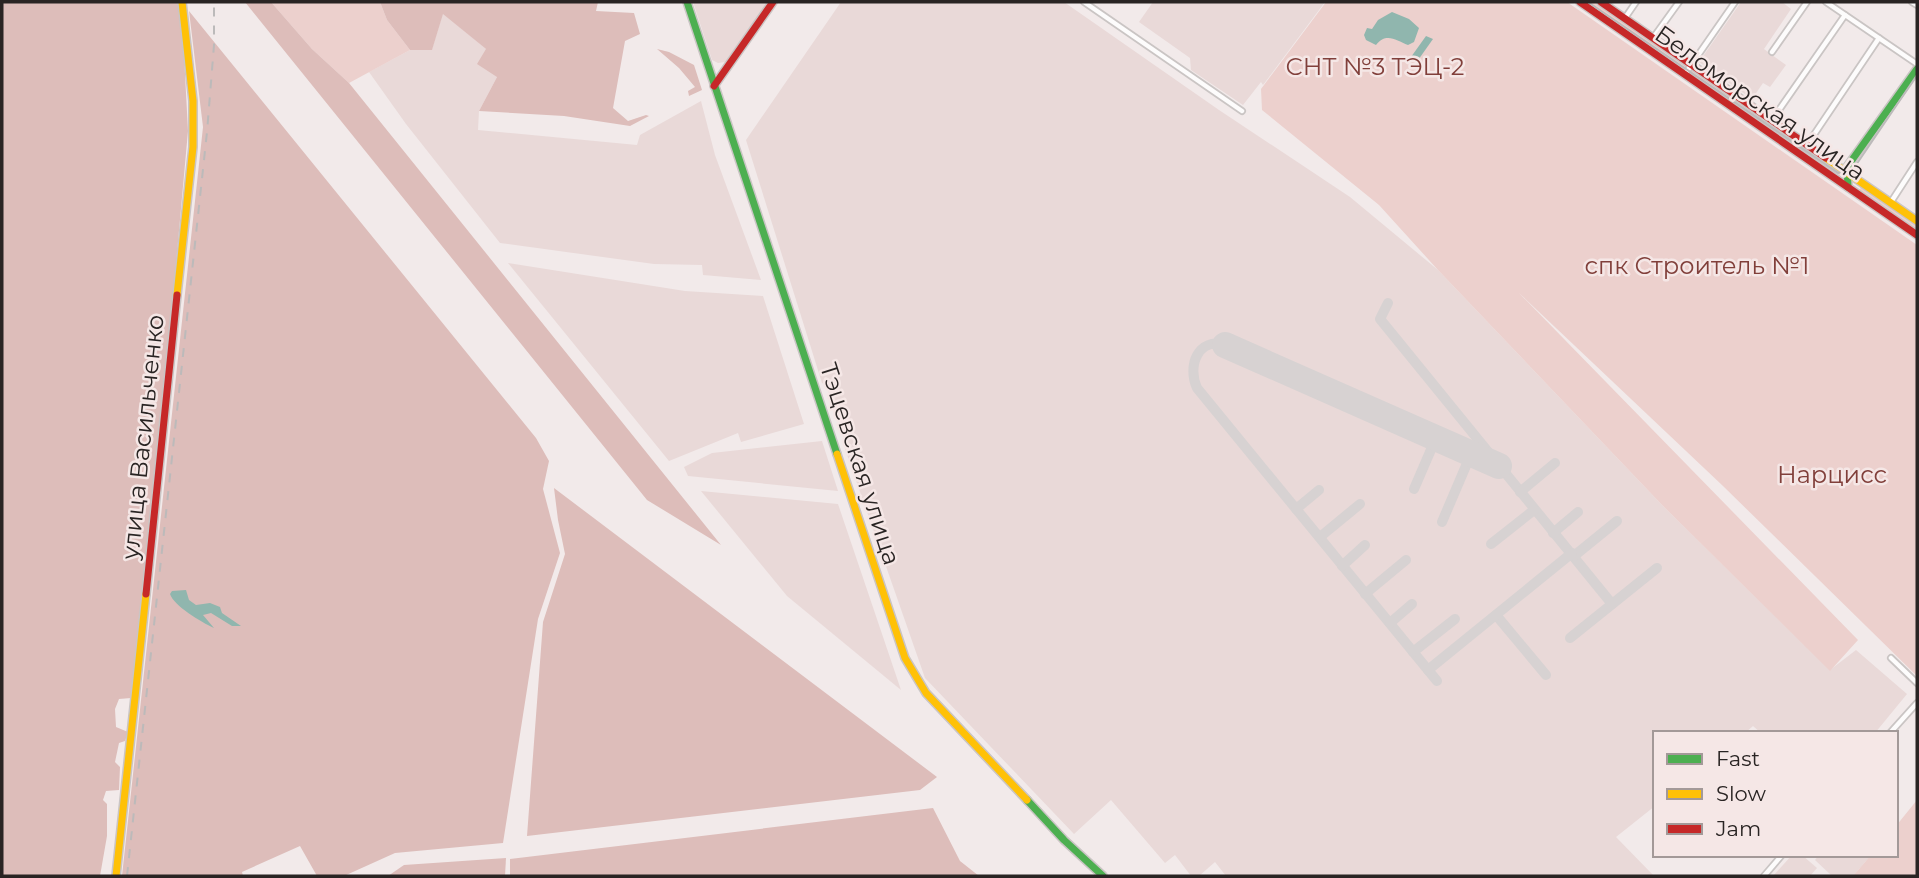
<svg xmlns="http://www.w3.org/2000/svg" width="1919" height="878" viewBox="0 0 1919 878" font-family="Montserrat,sans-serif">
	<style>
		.built { fill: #e9d9d8 }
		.green { fill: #ecd0cd }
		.forest { fill: #ddbdba }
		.water { fill: #90b6ae }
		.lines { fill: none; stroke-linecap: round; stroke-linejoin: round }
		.taxiway { stroke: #d7d2d2; stroke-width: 10 }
		.runway { stroke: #d7d2d2; stroke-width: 26 }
		.street-casing { stroke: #cac5c4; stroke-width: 8 }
		.fast-casing { stroke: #cac5c4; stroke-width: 10 }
		.slow-casing { stroke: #cac5c4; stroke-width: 10 }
		.jam-casing { stroke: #cac5c4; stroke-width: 10 }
		.street { stroke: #fdfcfc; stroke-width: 4.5 }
		.fast { stroke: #4caf50; stroke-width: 7 }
		.slow { stroke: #ffc107; stroke-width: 7 }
		.jam { stroke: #c62828; stroke-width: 7 }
		.tram { stroke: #bcbaba; stroke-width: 2 }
		.rail { stroke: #bcbaba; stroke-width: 2; stroke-dasharray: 9 9; stroke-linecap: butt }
		.labels { text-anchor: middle; stroke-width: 5; stroke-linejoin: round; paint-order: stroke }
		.park-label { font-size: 24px; fill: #813f3a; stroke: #f5e7e6 }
		.street-label { font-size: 24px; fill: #292423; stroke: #f5e7e6 }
	</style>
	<rect width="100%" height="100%" fill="#f2eaea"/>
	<!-- built -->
	<g class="built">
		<path d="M693,2H768L725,62L718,63L712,60Z"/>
		<path d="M841,2H1064L1219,110L1350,197L1438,270L1663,506L1830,670L1856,650L1907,694L1875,733H1761L1753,726L1745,733H1655V806L1616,837L1654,876H1226L1215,862L1199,876H1191L1175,855L1165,863L1111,800L1074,834L925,678L844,446L843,433L826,385L822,383L746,140Z"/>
		<path d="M1153,2H1325L1263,85L1261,82L1243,105L1191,70L1190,58L1139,22Z"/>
		<path d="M1741,2H1782L1791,9L1764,49L1786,65L1770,87L1763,83L1752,99L1699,62Z"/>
		<path d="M443,13L486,49L497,77L479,111L478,130L637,145L640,135L701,101L715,155L761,280L703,275L702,265L654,264L500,243L406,124L369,72L410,50L432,49Z"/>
		<path d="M508,263L685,291L763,296L804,424L741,442L738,433L669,461Z"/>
		<path d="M822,441L838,491L688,476L684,467L712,453Z"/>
		<path d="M701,491L838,504L901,690L787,596Z"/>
		<path d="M1792,855H1802L1817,868L1810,876H1773Z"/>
		<path d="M1819,855H1871L1853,876H1832L1815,860Z"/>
	</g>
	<!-- green -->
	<g class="green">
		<path d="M271,2H380L387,20L410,50L349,83L312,49Z"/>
		<path d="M1326,2H1567L1917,245V676L1723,486L1519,293L1858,640L1830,671L1663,506L1438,270L1379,205L1262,110L1261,89Z"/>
		<path d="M1584,2H1598L1689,64L1684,71Z"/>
		<path d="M1692,67L1842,173L1838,179L1688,73Z"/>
		<path d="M1862,186L1917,225V232L1858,192Z"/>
		<path d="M1917,800V876H1853L1871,855H1896V826Z"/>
	</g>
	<!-- forest -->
	<g class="forest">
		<path d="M2,2H178L184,55L188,131L169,341L131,698L119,699L115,709L116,727L128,732L125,741L119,743L115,762L120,767L119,790L106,791L103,800L107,804V836L100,876H2Z"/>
		<path d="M245,2H271L312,49L349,83L721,545L647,500Z"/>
		<path d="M380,2H598L596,11L634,13L640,34L625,41L613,108L628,121L646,115L649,116L630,126L564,116L479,111L497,77L477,64L486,49L443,14L432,50H410L387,20Z"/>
		<path d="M189,11L536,438L549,461L543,489L560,553L538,619L503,843L395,853L344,876H317L300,846L242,872L243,876H122L203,127Z"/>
		<path d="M657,49L669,52L694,65L702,90L689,96L688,91L695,87L679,68Z"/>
		<path d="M554,488L937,777L920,790L527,836L543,622L565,554L558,520Z"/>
		<path d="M933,808L960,861L979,876H510V859Z"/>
		<path d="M506,858L505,876H388L404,865Z"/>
	</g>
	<!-- water -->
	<g class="water">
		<path d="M1392,12L1409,19L1419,28L1414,42L1408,45C1396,40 1386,32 1376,45L1366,40L1364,35L1367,28L1372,29L1378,20Z"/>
		<path d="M1426,36L1433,39L1416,63L1411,57Z"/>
		<path d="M186,590L189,600L196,605L210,603L220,607L222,613L241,626H232L211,613L203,615L214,628C201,622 174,606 170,594L172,591Z"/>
	</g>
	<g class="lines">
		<!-- taxiway -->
		<g class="taxiway">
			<path d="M1388,303L1380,319L1612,604"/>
			<path d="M1225,345C1198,337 1187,366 1197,388L1437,681"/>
			<path d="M1414,489L1436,438"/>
			<path d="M1520,492L1555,463"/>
			<path d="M1296,509L1319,490"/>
			<path d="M1442,522L1471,454"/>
			<path d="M1553,533L1578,512"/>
			<path d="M1320,537L1360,504"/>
			<path d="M1491,544L1534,510"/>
			<path d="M1574,556L1617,521"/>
			<path d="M1342,566L1365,545"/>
			<path d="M1365,594L1406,560"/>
			<path d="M1496,615L1546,675"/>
			<path d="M1390,623L1412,604"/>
			<path d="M1570,638L1657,568"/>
			<path d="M1413,652L1455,619"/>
			<path d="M1428,670L1572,553"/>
		</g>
		<!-- runway -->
		<path class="runway" d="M1225,345L1499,466"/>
		<!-- street casing -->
		<g class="street-casing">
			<g id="street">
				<path d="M1084,2L1242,111"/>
				<path d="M1826,2L1917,64"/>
				<path d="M1912,2L1917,5"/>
				<path d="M1625,18L1636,2"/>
				<path d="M1653,38L1679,2"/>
				<path d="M1772,52L1807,2"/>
				<path d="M1685,74L1735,2"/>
				<path d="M1772,120L1845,15"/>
				<path d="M1807,145L1879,38"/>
				<path d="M1891,202L1917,162"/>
				<path d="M1891,658L1917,683"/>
				<path d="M1890,733L1917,703"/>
				<path d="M1764,876L1782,855"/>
			</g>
		</g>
		<!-- fast casing -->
		<g class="fast-casing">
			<g id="fast">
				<path d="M687,2L837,454"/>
				<path d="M1848,187L1847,167L1917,69"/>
				<path d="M1027,800L1064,840L1103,876"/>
			</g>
		</g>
		<!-- slow casing -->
		<g class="slow-casing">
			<g id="slow">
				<path d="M1826,158L1917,221"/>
				<path d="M177,295L193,147V101L182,2"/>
				<path d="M837,454L905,658L926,693L1027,800"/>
				<path d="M116,876L146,594"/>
			</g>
		</g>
		<!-- jam casing -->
		<g class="jam-casing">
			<g id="jam">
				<path d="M1580,2L1917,235"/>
				<path d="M1601,2L1826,158"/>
				<path d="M714,86L773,2"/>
				<path d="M146,594L177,295"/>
			</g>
		</g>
		<!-- street -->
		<use href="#street" class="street"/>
		<!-- fast -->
		<use href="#fast" class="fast"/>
		<!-- slow -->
		<use href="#slow" class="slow"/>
		<!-- jam -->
		<use href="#jam" class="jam"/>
		<!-- tram -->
		<path class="tram" d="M1588,2L1838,173L1854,168L1917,75"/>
		<!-- rail -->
		<path class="rail" d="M127,876L207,132L214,45V2"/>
	</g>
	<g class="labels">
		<!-- park labels -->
		<g class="park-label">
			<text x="1375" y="75">СНТ №3 ТЭЦ-2</text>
			<text x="1697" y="274">спк Строитель №1</text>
			<text x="1832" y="483">Нарцисс</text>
		</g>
		<!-- street labels -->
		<g class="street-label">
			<text transform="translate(1760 103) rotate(35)" y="8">Беломорская улица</text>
			<text transform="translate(143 437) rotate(-84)" y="8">улица Васильченко</text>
			<text transform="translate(860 464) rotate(72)" y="8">Тэцевская улица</text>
		</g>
	</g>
	<!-- border -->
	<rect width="1919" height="878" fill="none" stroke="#292423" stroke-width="7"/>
	<!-- legend -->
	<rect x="1653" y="731" width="245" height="126" fill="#f5e7e6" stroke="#a39998" stroke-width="2"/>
	<rect x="1667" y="754" width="35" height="10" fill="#4caf50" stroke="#a39998" stroke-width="2"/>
	<text x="1716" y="766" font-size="21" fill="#292423">Fast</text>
	<rect x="1667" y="789" width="35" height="10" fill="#ffc107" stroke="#a39998" stroke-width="2"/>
	<text x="1716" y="801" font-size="21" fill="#292423">Slow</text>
	<rect x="1667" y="824" width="35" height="10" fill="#c62828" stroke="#a39998" stroke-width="2"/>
	<text x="1716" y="836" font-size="21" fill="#292423">Jam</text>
</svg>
